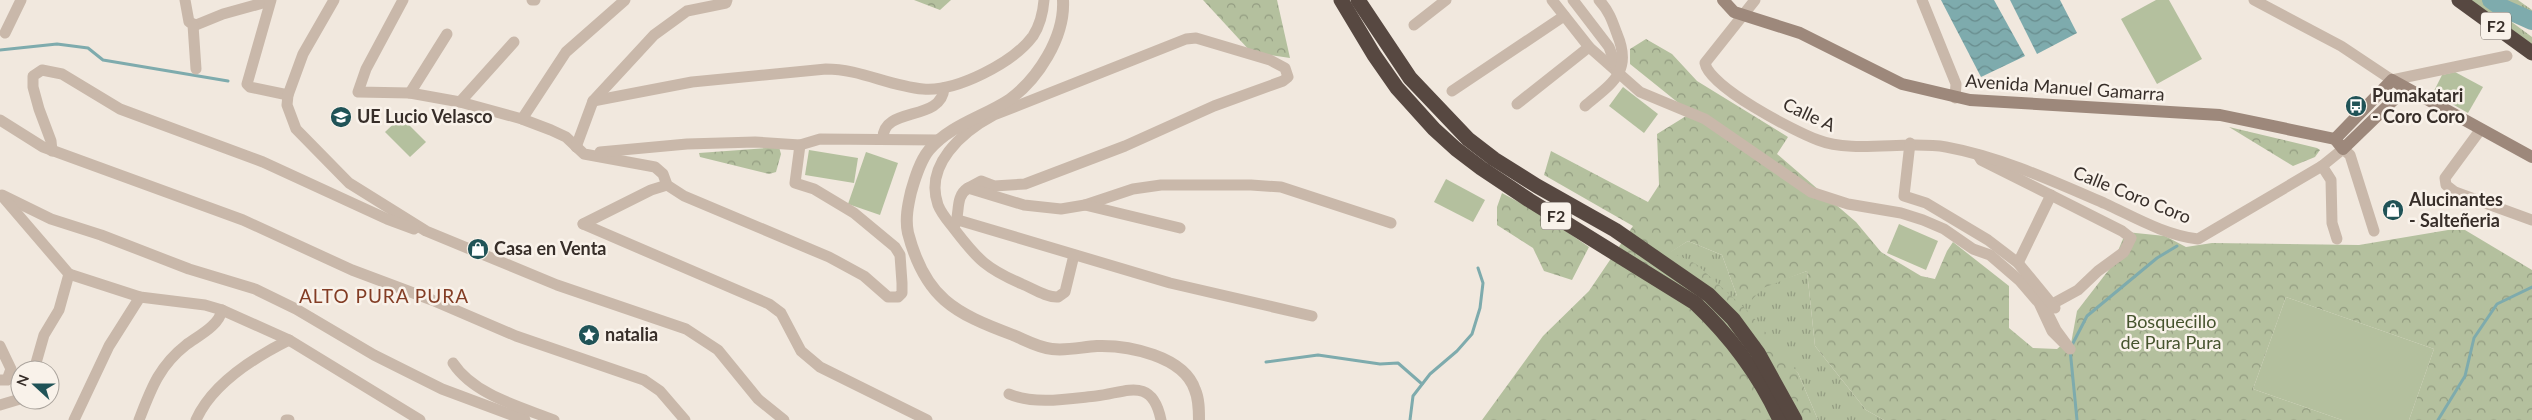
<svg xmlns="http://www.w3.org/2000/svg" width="2532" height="420" viewBox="0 0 2532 420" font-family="Lato,sans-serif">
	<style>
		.grass { fill: url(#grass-tufts) }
		.forest { fill: url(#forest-crowns) }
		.pitch { fill: #b4c09e }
		.water { fill: url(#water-waves) }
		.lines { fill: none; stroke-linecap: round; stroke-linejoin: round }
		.stream { stroke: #7eabad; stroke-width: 3 }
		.river { stroke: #7eabad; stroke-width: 18 }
		.minor { stroke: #c9b8aa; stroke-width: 11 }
		.tertiary { stroke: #c9b8aa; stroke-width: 12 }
		.secondary { stroke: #9d887b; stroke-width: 12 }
		.motorway { stroke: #574841; stroke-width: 15 }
		.labels { text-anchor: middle; stroke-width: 5; stroke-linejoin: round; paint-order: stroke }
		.shield { fill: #f9f2ea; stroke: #716963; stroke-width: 1 }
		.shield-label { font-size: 16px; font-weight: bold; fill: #372e29 }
		.street-label { font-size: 18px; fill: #372e29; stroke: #f9f2ea }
		.poi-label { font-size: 18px; font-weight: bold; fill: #372e29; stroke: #f9f2ea; text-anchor: start }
		.park-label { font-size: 18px; fill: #46542e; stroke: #f9f2ea }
		.neighbourhood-label { font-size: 19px; letter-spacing: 1px; fill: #833d25; stroke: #f9f2ea }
	</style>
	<defs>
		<pattern id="grass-tufts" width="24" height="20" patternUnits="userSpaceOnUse" patternTransform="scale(1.25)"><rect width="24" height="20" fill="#b4c09e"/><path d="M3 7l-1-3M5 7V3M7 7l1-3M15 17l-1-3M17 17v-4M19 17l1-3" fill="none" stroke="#939c81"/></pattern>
		<pattern id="forest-crowns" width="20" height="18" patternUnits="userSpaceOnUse" patternTransform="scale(1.25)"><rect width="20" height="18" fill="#b4c09e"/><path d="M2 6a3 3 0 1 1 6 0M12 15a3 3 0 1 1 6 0" fill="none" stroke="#939c81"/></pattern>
		<pattern id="water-waves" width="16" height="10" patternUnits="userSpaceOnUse" patternTransform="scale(1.25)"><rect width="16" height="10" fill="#7eabad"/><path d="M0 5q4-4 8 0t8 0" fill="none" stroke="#688c8d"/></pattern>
	</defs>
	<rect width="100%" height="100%" fill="#f1e8de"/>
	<!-- grass -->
	<g class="grass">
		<path d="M2469,0H2482L2532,37V47Z"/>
		<path d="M2500,0H2518L2532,10V24Z"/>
		<path d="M1688,241L1722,255L1737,296L1807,271L1815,346L1866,410L1884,420H1818L1798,373L1670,252Z"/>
	</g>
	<!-- forest -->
	<g class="forest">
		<path d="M914,0H951L940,10Z"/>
		<path d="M1203,0H1277L1290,58L1251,52Z"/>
		<path d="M1646,39L1672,54L1697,81L1788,137L1777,154L1856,222L1881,252L1921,276L1935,279L1947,251L1953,242L2009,286V328L2033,348L2057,349L2063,344L2070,349L2077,311L2111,267L2126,232L2165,236L2186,247L2212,243L2359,245L2448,230H2465L2532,270V420H2409L2434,349L2286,297L2253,389L2342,420H1884L1866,410L1815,346L1807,271L1763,288L1750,302L1737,296L1722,255L1688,241L1671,252L1696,264L1750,313L1798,373L1818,420H1482L1543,336L1589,291L1633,226L1544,175L1551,151L1648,202L1659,185L1657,134L1691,113L1630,64V49Z"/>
		<path d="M2229,127L2317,148L2320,150L2315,157L2293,166Z"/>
		<path d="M779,147L781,154L776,172L769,174L700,157L699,153Z"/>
		<path d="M1502,193L1541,214L1589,247L1572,280L1544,271L1533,248L1497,225V207Z"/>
	</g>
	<!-- pitch -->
	<g class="pitch">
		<path d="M2156,0H2169L2202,59L2157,84L2121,19Z"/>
		<path d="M2455,72L2483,87L2468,113L2433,93L2442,75Z"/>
		<path d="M1623,87L1658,114L1644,133L1609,106Z"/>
		<path d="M401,117L426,142L410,157L385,132Z"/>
		<path d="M809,150L858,158L854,183L805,175Z"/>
		<path d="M866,152L898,163L880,215L848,204Z"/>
		<path d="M1446,179L1485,200L1473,222L1434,202Z"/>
		<path d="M1899,224L1938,241L1926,270L1887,253Z"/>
		<path d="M2286,297L2434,349L2409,420H2342L2253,389Z"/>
	</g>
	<!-- water -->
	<g class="water">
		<path d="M1941,0H1994L2025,56L1981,77Z"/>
		<path d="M2010,0H2060L2077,33L2037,54Z"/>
	</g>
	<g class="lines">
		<!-- stream -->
		<g class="stream">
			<path d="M0,50L57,44L88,48L103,60L228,81"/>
			<path d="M1266,362L1318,355L1380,364L1398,363L1422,384"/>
			<path d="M1410,420L1413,396L1430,374L1457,351L1472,334L1480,308L1483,283L1478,268"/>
			<path d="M2077,420L2070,349L2087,316L2157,258L2177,246"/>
			<path d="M2438,420L2465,376L2474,338L2497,304L2532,287"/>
		</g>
		<!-- river -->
		<path class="river" d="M2491,0L2501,7L2532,21"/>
		<!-- minor -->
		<g class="minor">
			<path d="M185,0L189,22L196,25L223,14L270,1"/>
			<path d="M271,0L247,84L250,87L288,95"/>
			<path d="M334,0L303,54L288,95L287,105L296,129L349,183L426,231L557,285L686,329L718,350L758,399L784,420"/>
			<path d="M403,0L366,69L358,92L410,93L460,102L522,119L551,130L566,137L584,154L655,167L663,174L667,185L684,196L829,257L864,276L888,297H898L902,293V283L900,255L895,247L854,213L814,189L795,183L800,145"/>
			<path d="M532,0H535"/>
			<path d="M1552,0L1589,47L1640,92L1705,119L1811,192L1848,204L1901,213L1923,220L1944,229L1973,249L1990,255L2019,280L2039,303L2052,331L2070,349L2056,330L2045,308L2078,290L2098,271L2124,252L2131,238L2122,231L1981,160L1978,155"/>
			<path d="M1573,0L1609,47L1619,74"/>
			<path d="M1755,0L1705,63C1709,87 1794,131 1818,140C1853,154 1906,140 1946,147C2001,157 2055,182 2106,204C2136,218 2165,235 2198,239L2322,166L2343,149L2350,155L2374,231"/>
			<path d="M1922,0L1956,84L1955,98"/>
			<path d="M2254,0L2341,46L2392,80L2507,56"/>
			<path d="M193,25L196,69"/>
			<path d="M1414,25L1446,0"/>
			<path d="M5,33L21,0"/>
			<path d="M1452,91L1564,16"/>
			<path d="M410,93L447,34"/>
			<path d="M593,101L692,82L826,69C860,69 889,86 923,89C956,92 1013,63 1033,36C1040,25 1043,13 1044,0"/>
			<path d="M460,102L514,42"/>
			<path d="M1517,104L1589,47"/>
			<path d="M1585,106C1612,83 1633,72 1617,34C1612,20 1609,11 1599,0"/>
			<path d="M522,119L566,52L625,0"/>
			<path d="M0,120L43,147L243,220L352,270L432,300L516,336L644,380L660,391L685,420"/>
			<path d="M2481,129L2445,178L2446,185L2455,192L2532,220"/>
			<path d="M883,138C883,106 942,122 944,88"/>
			<path d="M1910,143L1904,196L1926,203L1988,240L2018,263L2055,308"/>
			<path d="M576,147L593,101L654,35L687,11L726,3L727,0"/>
			<path d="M52,151L51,141L39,109L33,87V76L42,70L62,74L120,109L263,162L387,219L414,229"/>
			<path d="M600,152L687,144L755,142L800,145L820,139L939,140"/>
			<path d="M2322,166L2331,180L2332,223L2337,239"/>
			<path d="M968,188L981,181L994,186L1025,184L1125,146L1214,106L1283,81L1288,77L1285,68L1270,60L1196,38L1186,39L994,115C962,132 924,165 938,205C942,215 949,222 955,230C978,260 987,269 1022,284C1032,288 1047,298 1058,297L1065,292L1074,255"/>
			<path d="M2,195L51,219L101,235L189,269L255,289L296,309L374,355L442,389L525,420"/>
			<path d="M2,196L69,274"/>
			<path d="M1085,205L1133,189L1161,185H1251L1281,187L1391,223"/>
			<path d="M958,220L1170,283L1312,316"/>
			<path d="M583,224L769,304L781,313L801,351L820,367L927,420"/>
			<path d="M583,224L651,190L667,185"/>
			<path d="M954,227C961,214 954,197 968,188L1024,205L1061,209L1085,205L1180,228"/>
			<path d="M2018,263L2051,195"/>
			<path d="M69,274L140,297L205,305L222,310L289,340L420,420"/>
			<path d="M0,346L11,369L7,380H0"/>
			<path d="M453,363C474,395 521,407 554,420"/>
			<path d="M34,370L44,335L59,310L69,274"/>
			<path d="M1009,394C1034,405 1068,399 1096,396C1125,393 1152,375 1161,420"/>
			<path d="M0,405L20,399"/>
			<path d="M74,420L109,346L140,297"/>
			<path d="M139,420C151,389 159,366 186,345C198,336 219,326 222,310"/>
			<path d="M196,420C212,384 255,357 289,340"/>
			<path d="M286,420H289"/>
		</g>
		<!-- tertiary -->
		<path class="tertiary" d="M1063,0C1065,37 1038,79 1009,100C983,117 950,125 929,150C920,161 915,178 911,192C908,205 905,219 908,233C925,298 954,313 1013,335C1025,340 1039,348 1052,349C1067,351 1082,347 1097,346C1128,345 1184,356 1195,390C1199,399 1199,410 1199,420"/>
		<!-- secondary -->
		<g class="secondary">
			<path d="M1723,0L1734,12L1800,33L1902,84L1970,100L2220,115L2335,139"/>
			<path d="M2335,139L2392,80L2532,157"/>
			<path d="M2335,139L2343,149L2405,89"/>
		</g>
		<!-- motorway -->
		<g class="motorway">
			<path d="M1341,0L1374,55L1397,88L1434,129L1456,149L1481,168L1529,200L1695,303C1731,337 1759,374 1780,420"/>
			<path d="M1358,0L1410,78L1468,139L1494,159L1537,186L1615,230L1709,295L1733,319L1758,353L1795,420"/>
			<path d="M2459,0L2532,53"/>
		</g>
	</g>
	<!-- icons -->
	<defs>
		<g id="bus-disc" transform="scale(1.125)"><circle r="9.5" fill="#205357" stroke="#f9f2ea"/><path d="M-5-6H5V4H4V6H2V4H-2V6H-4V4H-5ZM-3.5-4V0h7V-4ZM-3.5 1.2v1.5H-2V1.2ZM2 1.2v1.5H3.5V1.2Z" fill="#fff"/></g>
		<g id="school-disc" transform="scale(1.125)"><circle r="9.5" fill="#205357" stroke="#f9f2ea"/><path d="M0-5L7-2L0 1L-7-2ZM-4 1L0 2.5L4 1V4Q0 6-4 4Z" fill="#fff"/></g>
		<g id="shop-disc" transform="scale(1.125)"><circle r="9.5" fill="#205357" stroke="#f9f2ea"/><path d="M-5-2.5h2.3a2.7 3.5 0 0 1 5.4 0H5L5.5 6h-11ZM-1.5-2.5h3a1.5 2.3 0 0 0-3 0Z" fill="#fff"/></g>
		<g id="sight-disc" transform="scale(1.125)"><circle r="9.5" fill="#205357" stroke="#f9f2ea"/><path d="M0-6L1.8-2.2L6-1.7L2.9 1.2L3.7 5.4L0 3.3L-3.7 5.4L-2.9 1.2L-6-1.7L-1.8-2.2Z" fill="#fff"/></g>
	</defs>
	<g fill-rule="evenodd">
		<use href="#bus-disc" x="2356" y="106"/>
		<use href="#school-disc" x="341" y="117"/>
		<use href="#shop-disc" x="2393" y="210"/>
		<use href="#shop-disc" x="478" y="249"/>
		<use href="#sight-disc" x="589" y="335"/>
	</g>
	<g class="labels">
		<!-- shield labels -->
		<g class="shield">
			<rect x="2481" y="12.5" width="30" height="27" rx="4"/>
			<rect x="1541" y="202.5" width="30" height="27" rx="4"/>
		</g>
		<g class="shield-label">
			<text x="2496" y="32">F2</text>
			<text x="1556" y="222">F2</text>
		</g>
		<!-- street labels -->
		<g class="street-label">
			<text transform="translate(2065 88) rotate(4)" y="6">Avenida Manuel Gamarra</text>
			<text transform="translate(1809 115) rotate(25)" y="6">Calle A</text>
			<text transform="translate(2132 195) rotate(22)" y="6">Calle Coro Coro</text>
		</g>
		<!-- poi labels -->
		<g class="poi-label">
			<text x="2372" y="102">Pumakatari<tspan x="2372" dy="21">- Coro Coro</tspan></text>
			<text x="357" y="123">UE Lucio Velasco</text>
			<text x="2409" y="206">Alucinantes<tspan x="2409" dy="21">- Salteñeria</tspan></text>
			<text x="494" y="255">Casa en Venta</text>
			<text x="605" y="341">natalia</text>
		</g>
		<!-- park labels -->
		<g class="park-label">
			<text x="2171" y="328">Bosquecillo<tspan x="2171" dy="21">de Pura Pura</tspan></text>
		</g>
		<!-- neighbourhood labels -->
		<g class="neighbourhood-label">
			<text x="384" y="303">ALTO PURA PURA</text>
		</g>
	</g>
	<!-- north arrow -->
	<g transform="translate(35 385) rotate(291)"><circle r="24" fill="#f9f2ea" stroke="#aba49d"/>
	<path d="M0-4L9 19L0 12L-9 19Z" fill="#205357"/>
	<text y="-8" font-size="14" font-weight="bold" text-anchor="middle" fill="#372e29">N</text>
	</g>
</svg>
